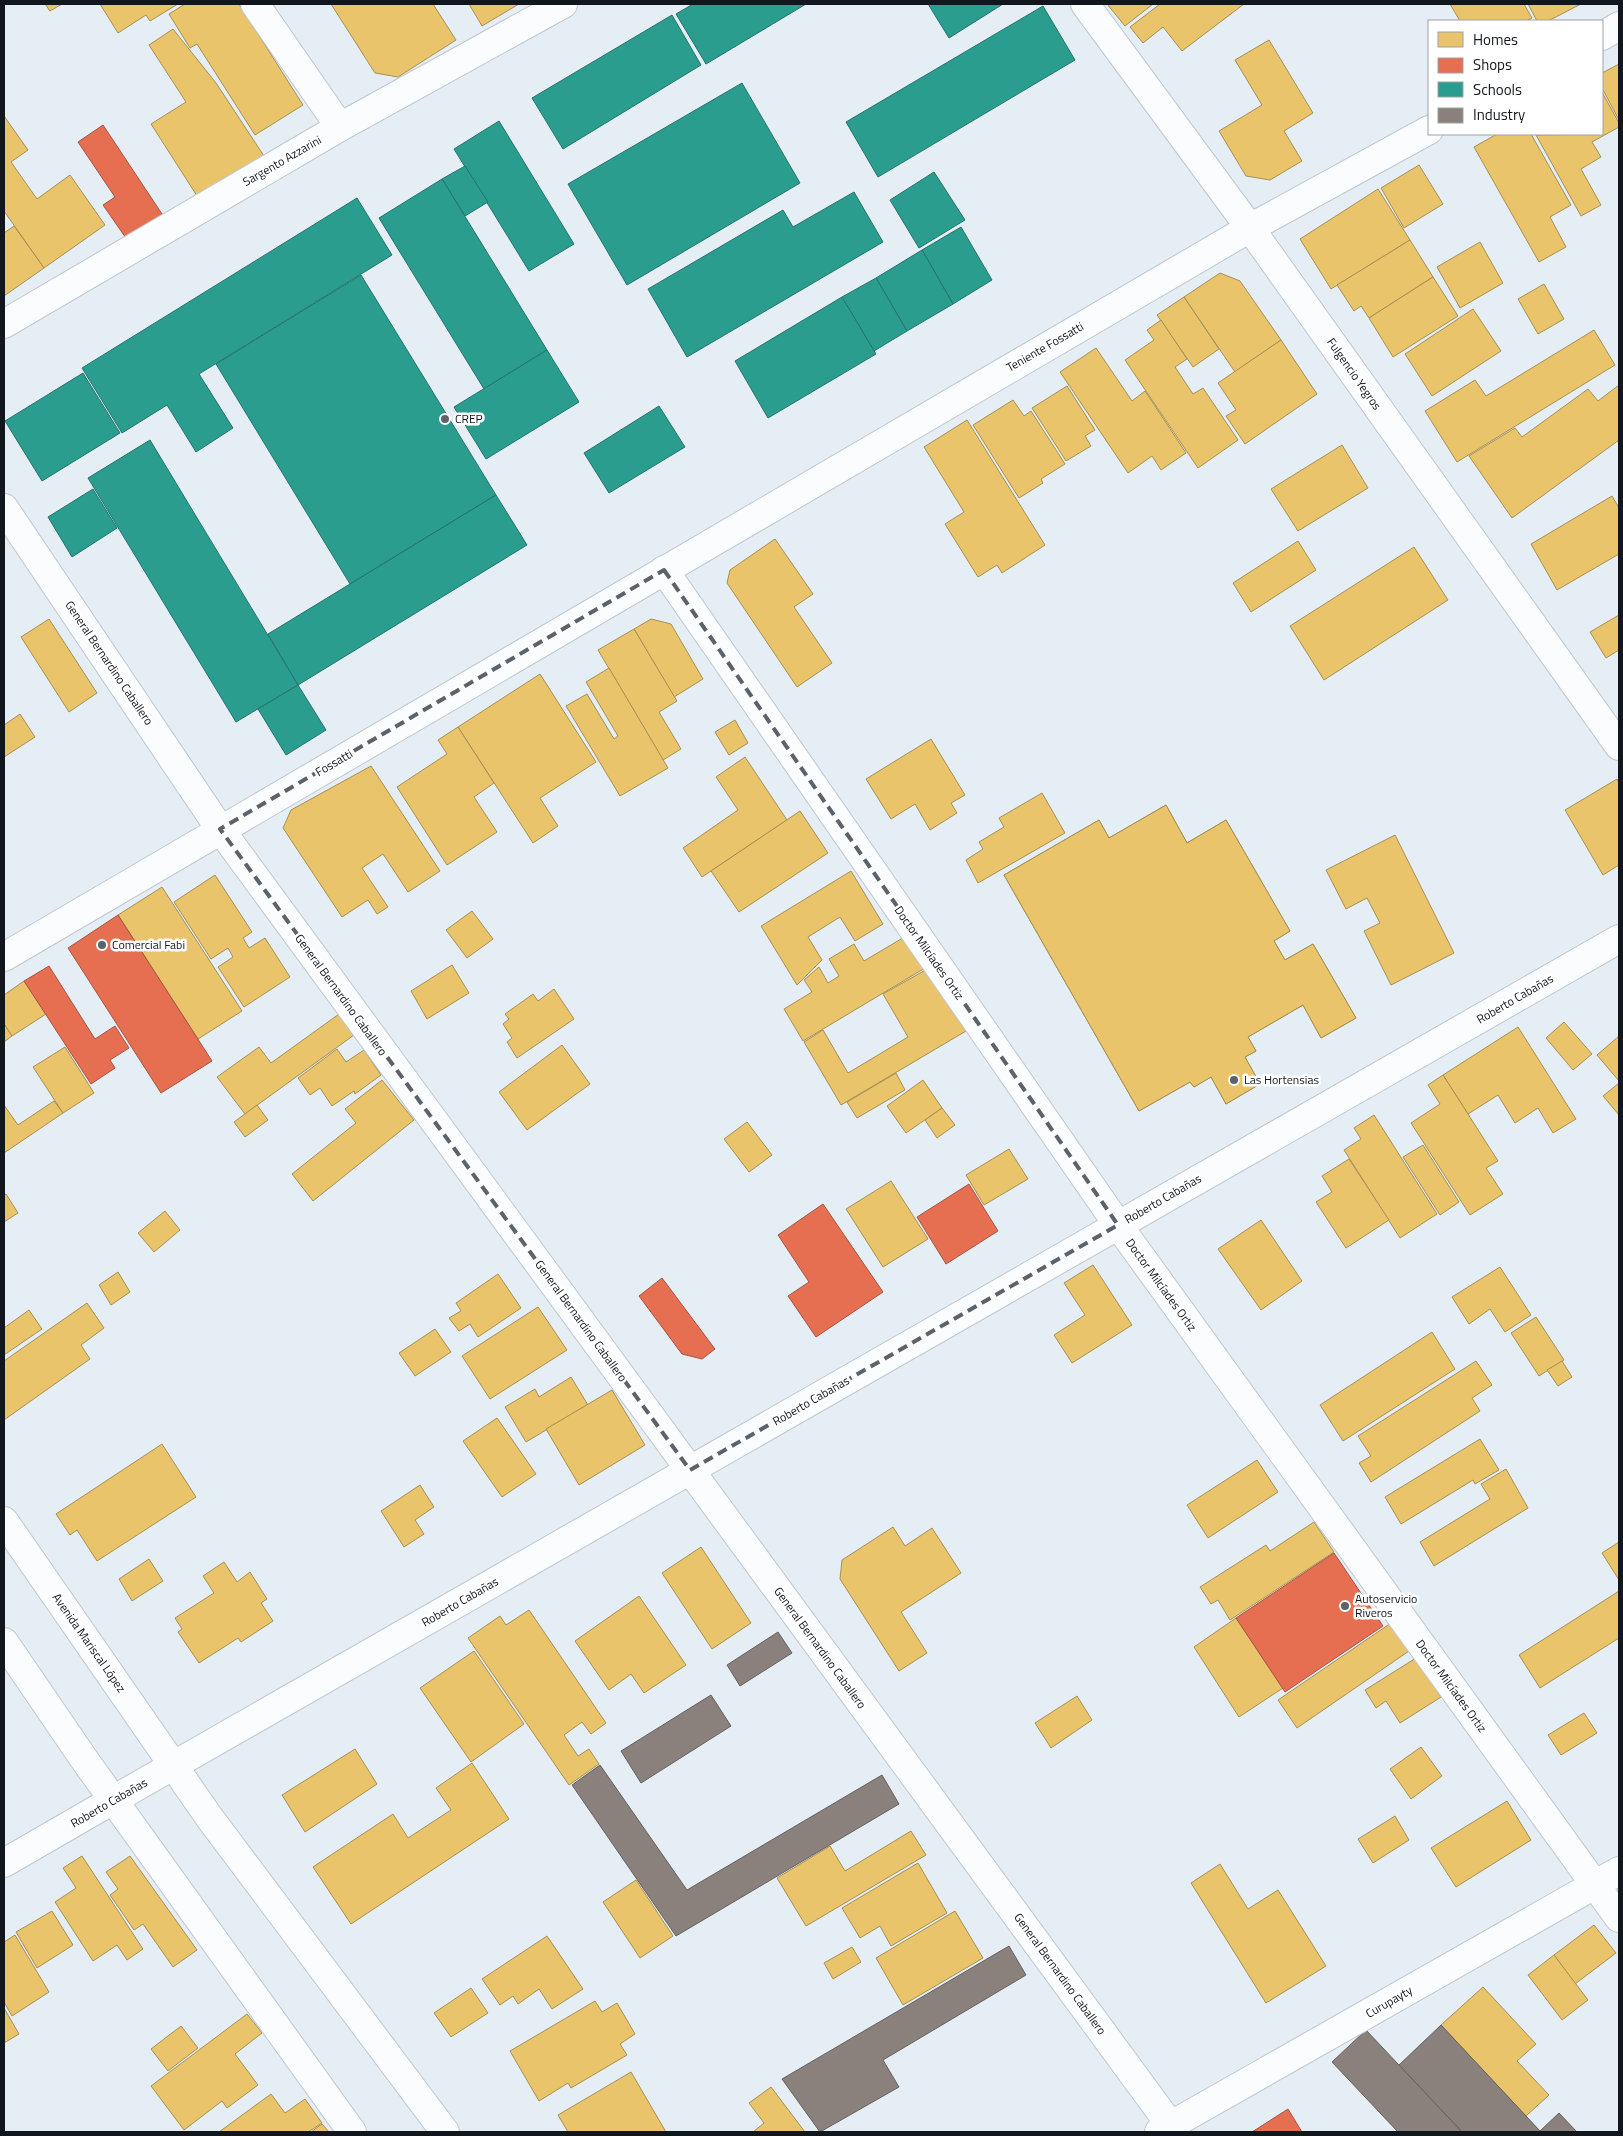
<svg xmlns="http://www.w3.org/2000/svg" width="1623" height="2136" viewBox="0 0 1623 2136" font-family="'Titillium Web',sans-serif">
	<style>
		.homes { fill: #e9c46a; stroke: #a89053; fill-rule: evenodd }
		.shops { fill: #e76f51; stroke: #a75542 }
		.schools { fill: #2a9d8f; stroke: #23756d }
		.industry { fill: #8a817c; stroke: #666160 }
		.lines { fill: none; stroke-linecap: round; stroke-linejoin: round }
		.minor-casing { stroke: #c0c7ce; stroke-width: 30 }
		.major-casing { stroke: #c0c7ce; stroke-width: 30 }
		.minor { stroke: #fbfcfe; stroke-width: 28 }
		.major { stroke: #fbfcfe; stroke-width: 28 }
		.marked { fill: none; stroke: #5c6269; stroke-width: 4; stroke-dasharray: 10 6; stroke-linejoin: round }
		.poi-dot { fill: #5c6269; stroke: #fff; stroke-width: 2 }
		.labels { text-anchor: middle; stroke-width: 5; stroke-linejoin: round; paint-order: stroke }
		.street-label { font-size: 12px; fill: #12171e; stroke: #fff }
		.poi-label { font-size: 12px; fill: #12171e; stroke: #fff; text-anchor: start }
	</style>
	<rect width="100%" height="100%" fill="#e5edf5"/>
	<!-- homes -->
	<g class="homes">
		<path d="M45,4H62L50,11Z"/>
		<path d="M100,4H178L150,21L146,15L118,33Z"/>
		<path d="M185,4H239L303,105L255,135L197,44L190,48L169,14Z"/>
		<path d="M331,4H433L456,40L398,77L375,73Z"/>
		<path d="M469,4H519L482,26Z"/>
		<path d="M1107,4H1153L1125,26Z"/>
		<path d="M1160,4H1244L1182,51L1163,27L1143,43L1130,27Z"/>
		<path d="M1450,4H1524L1532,18L1526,21H1460Z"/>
		<path d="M1528,4H1581L1548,21H1537Z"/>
		<path d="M173,29L216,83L264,156L199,199L151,124L186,102L149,45Z"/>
		<path d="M1269,40L1313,113L1284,131L1302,161L1270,180L1246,176L1219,131L1262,105L1235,60Z"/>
		<path d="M1619,64V120L1602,88V73Z"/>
		<path d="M1602,92L1619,123V127L1592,142L1601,157L1581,169L1601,205L1581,216L1536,135L1602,134Z"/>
		<path d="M4,116L28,150L11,162L37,199L70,175L105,225L44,268L4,211Z"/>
		<path d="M1497,134H1531L1571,205L1550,217L1566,247L1539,262L1474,147Z"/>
		<path d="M1419,165L1443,204L1404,228L1381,188Z"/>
		<path d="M1378,189L1410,240L1331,289L1300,239Z"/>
		<path d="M14,226L44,268L4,296V233Z"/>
		<path d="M1410,240L1433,277L1369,318L1361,306L1354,311L1337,285Z"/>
		<path d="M1480,242L1503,283L1460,308L1437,267Z"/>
		<path d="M1220,273L1240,281L1281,340L1235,372L1184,297Z"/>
		<path d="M1433,277L1458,316L1393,357L1369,318Z"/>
		<path d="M1544,284L1564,319L1538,334L1518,299Z"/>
		<path d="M1184,297L1219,349L1193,367L1157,315Z"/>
		<path d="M1473,309L1501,351L1432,396L1405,354Z"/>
		<path d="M1161,320L1187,359L1175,367L1193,394L1203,388L1238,440L1198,468L1125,360L1154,340L1147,330Z"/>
		<path d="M1594,330L1615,365L1457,462L1425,411L1475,380L1486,396Z"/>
		<path d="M1281,340L1317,394L1245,444L1226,416L1236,410L1218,383Z"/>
		<path d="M1096,348L1132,401L1145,391L1186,453L1161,470L1152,456L1128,473L1060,372Z"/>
		<path d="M1619,385V440L1512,518L1469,456L1515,428L1522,437L1588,389L1598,401Z"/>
		<path d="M1067,386L1095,430L1085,436L1091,446L1066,461L1032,408Z"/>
		<path d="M1013,400L1024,416L1031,411L1065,464L1041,479L1043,483L1019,498L973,425Z"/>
		<path d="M967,420L1045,545L1002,573L997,565L978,577L945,524L964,512L924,447Z"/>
		<path d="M1342,445L1368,488L1298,531L1271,489Z"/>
		<path d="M1612,496L1619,508V554L1557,590L1531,544Z"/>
		<path d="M775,539L813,594L794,607L832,663L797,687L727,583L730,570Z"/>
		<path d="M1298,541L1316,570L1251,612L1233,583Z"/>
		<path d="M1414,547L1448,600L1324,680L1290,626Z"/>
		<path d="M1619,615V650L1606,658L1590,632Z"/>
		<path d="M49,619L97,693L69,712L21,637Z"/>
		<path d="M651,619L671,624L703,679L674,697L634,629Z"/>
		<path d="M634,629L677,701L659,712L681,749L663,760L598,650Z"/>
		<path d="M609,668L668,768L620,796L566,706L587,694L614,739L618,736L586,682Z"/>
		<path d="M540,674L596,762L540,798L558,826L533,843L458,727Z"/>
		<path d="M20,714L35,737L4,757V725Z"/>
		<path d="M735,720L748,743L729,755L715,732Z"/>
		<path d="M458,727L494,783L474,797L497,832L447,865L397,787L447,754L438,740Z"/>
		<path d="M931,739L965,795L951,803L957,813L930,830L915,804L891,819L866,779Z"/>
		<path d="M745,757L787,820L702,877L683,848L738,810L716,777Z"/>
		<path d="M371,766L440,871L408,892L383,854L362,868L388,907L377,914L368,900L342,917L283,828L291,810Z"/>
		<path d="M1617,779L1619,783V865L1603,875L1565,810Z"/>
		<path d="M1042,793L1065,833L978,883L966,860L983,849L979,842L1004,827L999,818Z"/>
		<path d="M1166,805L1187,843L1226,820L1290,931L1274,941L1285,960L1313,944L1356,1018L1321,1038L1303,1005L1248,1037L1256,1051L1245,1057L1260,1084L1226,1104L1211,1077L1194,1087L1190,1082L1139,1111L1004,875L1099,820L1109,838ZM1184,854L1249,965L1155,1020L1092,908Z"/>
		<path d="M1166,805L1187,843L1226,820L1290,931L1274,941L1285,960L1313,944L1356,1018L1321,1038L1303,1005L1248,1037L1256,1051L1245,1057L1260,1084L1226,1104L1211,1077L1194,1087L1190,1082L1139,1111L1004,875L1099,820L1109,838Z"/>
		<path d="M800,811L828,853L739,912L711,871Z"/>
		<path d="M1395,835L1454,953L1391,985L1364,931L1380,923L1367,898L1346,909L1326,870Z"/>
		<path d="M851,871L883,924L855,941L840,917L808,937L822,960L797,985L761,926Z"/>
		<path d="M215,875L252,932L243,938L249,948L265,938L290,977L244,1007L218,967L233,957L228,948L211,959L174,902Z"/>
		<path d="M162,887L242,1011L198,1039L118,915Z"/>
		<path d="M472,911L493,939L467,958L446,930Z"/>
		<path d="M906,936L925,968L803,1041L784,1009L812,992L804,980L819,967L828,983L839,976L829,959L854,944L864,961Z"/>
		<path d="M452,965L469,993L427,1019L411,991Z"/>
		<path d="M929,968L966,1031L841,1105L804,1042L823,1030L848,1073L908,1037L883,994Z"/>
		<path d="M24,981L46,1014L12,1036L4,1024V995Z"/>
		<path d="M554,989L574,1019L517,1058L507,1042L512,1038L503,1024L509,1019L505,1014L533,994L538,1001Z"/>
		<path d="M339,1014L354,1035L245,1114L217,1077L259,1047L271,1063Z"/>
		<path d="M1564,1022L1592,1054L1573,1070L1546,1038Z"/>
		<path d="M4,1024L12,1036L4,1042Z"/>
		<path d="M1518,1027L1576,1119L1553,1133L1538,1108L1515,1123L1498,1095L1468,1114L1443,1075Z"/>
		<path d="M1619,1036V1081L1597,1055Z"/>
		<path d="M562,1045L590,1084L527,1130L499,1092Z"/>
		<path d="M65,1047L94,1093L63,1113L33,1067Z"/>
		<path d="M337,1049L346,1062L364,1050L381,1075L355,1094L354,1091L332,1106L320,1088L310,1095L298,1078Z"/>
		<path d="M896,1073L905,1090L857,1118L847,1102Z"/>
		<path d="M1443,1075L1498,1161L1486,1168L1503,1194L1470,1215L1411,1123L1440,1104L1428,1085Z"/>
		<path d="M382,1080L414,1120L313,1201L292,1174L356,1123L345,1109Z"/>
		<path d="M923,1080L942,1108L906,1133L887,1106Z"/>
		<path d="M1619,1083V1115L1603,1096Z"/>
		<path d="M54,1101L63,1113L4,1153V1105L18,1125Z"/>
		<path d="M257,1105L268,1120L245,1137L234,1122Z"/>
		<path d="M942,1108L955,1125L937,1138L925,1120Z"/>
		<path d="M1374,1115L1437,1214L1400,1238L1344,1150L1361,1139L1354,1128Z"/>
		<path d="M747,1122L772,1155L749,1172L724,1139Z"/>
		<path d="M1423,1145L1459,1202L1440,1215L1403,1157Z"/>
		<path d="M1009,1149L1028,1179L984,1205L966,1175Z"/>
		<path d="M1349,1159L1389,1220L1346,1248L1316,1202L1332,1192L1322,1176Z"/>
		<path d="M891,1181L928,1239L883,1267L846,1209Z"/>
		<path d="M6,1194L18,1213L4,1222V1195Z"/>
		<path d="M165,1211L180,1230L154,1252L138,1233Z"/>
		<path d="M1261,1220L1302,1281L1261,1310L1218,1249Z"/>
		<path d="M1093,1265L1132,1325L1072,1363L1054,1335L1085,1315L1064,1283Z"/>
		<path d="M1500,1267L1531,1315L1505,1332L1490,1309L1469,1324L1452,1297Z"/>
		<path d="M118,1272L130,1292L111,1305L99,1285Z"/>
		<path d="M498,1274L521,1308L478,1337L470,1324L459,1331L449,1318L461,1311L456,1303Z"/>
		<path d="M87,1303L104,1328L81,1345L90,1359L4,1420V1361Z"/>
		<path d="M538,1307L567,1350L490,1399L462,1356Z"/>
		<path d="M29,1310L42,1329L4,1355V1328Z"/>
		<path d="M1536,1317L1564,1360L1539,1376L1511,1333Z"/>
		<path d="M435,1329L451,1352L415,1376L399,1353Z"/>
		<path d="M1432,1332L1455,1369L1343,1441L1320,1405Z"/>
		<path d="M1476,1361L1492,1385L1472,1398L1480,1411L1371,1482L1359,1463L1371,1456L1358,1436Z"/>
		<path d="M1562,1361L1572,1377L1558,1386L1547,1370Z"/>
		<path d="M571,1377L588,1405L526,1442L505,1407L535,1389L539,1397Z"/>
		<path d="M612,1390L645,1445L579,1485L546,1429Z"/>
		<path d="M497,1418L536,1474L502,1497L463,1441Z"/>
		<path d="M1480,1439L1499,1470L1475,1484L1473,1480L1401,1524L1385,1497Z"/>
		<path d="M162,1444L196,1497L97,1561L77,1530L70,1535L56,1514Z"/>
		<path d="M1257,1460L1278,1492L1208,1538L1187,1505Z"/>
		<path d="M1506,1469L1528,1508L1434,1566L1420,1542L1490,1499L1481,1484Z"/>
		<path d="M420,1485L434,1507L415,1520L424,1534L404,1547L381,1511Z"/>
		<path d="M1314,1522L1334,1552L1230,1620L1218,1600L1211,1604L1200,1587L1266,1545L1270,1551Z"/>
		<path d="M893,1527L905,1546L932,1528L961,1573L901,1612L927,1653L899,1671L840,1579L842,1560Z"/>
		<path d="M1619,1542V1580L1602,1553Z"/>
		<path d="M701,1547L751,1623L712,1649L662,1573Z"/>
		<path d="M149,1559L163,1581L132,1601L119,1579Z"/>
		<path d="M224,1562L237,1582L250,1572L267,1599L261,1603L273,1621L241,1642L238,1638L199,1663L178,1632L182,1629L175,1618L214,1593L203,1576Z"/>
		<path d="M1619,1591V1638L1540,1688L1519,1655Z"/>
		<path d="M639,1596L686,1665L644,1693L631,1674L609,1690L575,1641Z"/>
		<path d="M529,1610L606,1723L591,1734L582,1722L564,1735L578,1756L589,1749L599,1764L569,1785L468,1638L500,1616L506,1625Z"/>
		<path d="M1236,1618L1283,1688L1239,1717L1194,1647Z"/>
		<path d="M1391,1623L1409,1651L1297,1728L1278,1700Z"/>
		<path d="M474,1651L524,1724L471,1762L420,1688Z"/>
		<path d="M1416,1658L1441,1697L1400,1723L1386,1701L1376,1708L1365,1690Z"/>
		<path d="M1077,1696L1092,1720L1051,1748L1035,1723Z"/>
		<path d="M1584,1713L1597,1733L1561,1755L1548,1735Z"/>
		<path d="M1421,1747L1442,1776L1411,1799L1390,1769Z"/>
		<path d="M355,1749L377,1784L305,1832L282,1795Z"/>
		<path d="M472,1763L509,1819L351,1924L313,1867L393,1814L408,1838L451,1810L436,1788Z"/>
		<path d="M1507,1801L1531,1840L1456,1887L1431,1848Z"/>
		<path d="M1395,1816L1409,1840L1373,1863L1358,1839Z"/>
		<path d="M911,1831L926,1855L806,1926L777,1878L830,1846L845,1871Z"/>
		<path d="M82,1856L143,1949L127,1960L117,1945L93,1961L55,1902L76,1888L63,1868Z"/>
		<path d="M130,1856L197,1950L173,1967L143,1924L134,1930L110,1895L118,1889L106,1872Z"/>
		<path d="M918,1863L947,1913L891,1946L880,1926L860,1938L842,1908Z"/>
		<path d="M1220,1864L1248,1909L1278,1890L1326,1966L1266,2003L1191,1883Z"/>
		<path d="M636,1880L673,1936L640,1958L603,1902Z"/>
		<path d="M52,1911L73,1945L37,1968L16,1932Z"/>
		<path d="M955,1911L983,1958L903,2005L876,1958Z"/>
		<path d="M1594,1925L1616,1953L1575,1984L1554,1955Z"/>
		<path d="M15,1935L49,1992L12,2016L4,2002V1942Z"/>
		<path d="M547,1936L583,1989L552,2009L539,1989L518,2004L513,1996L500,2005L482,1979Z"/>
		<path d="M852,1947L861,1962L833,1979L824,1963Z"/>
		<path d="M1554,1955L1588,2000L1562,2020L1528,1975Z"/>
		<path d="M1483,1987L1536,2044L1517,2061L1549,2095L1526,2116L1441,2025Z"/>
		<path d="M471,1988L488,2013L451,2037L434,2013Z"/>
		<path d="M595,2001L602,2012L617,2003L635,2034L620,2044L627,2055L571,2088L568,2083L539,2101L510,2051Z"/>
		<path d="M4,2008L19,2034L4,2043Z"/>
		<path d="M247,2014L262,2033L235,2054L258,2085L227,2108L222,2101L184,2130L151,2086Z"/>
		<path d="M181,2026L198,2048L168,2071L151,2049Z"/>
		<path d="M631,2072L666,2132H568L558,2115Z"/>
		<path d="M771,2087L805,2132H753L764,2123L749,2103Z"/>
		<path d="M271,2094L285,2113L305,2099L322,2123L308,2132H219Z"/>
		<path d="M322,2124L329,2132H311Z"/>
	</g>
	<!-- shops -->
	<g class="shops">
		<path d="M103,125L164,217L128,241L103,205L115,197L78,142Z"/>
		<path d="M118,915L212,1061L161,1093L68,948Z"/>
		<path d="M49,966L95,1039L115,1026L129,1048L110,1060L115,1068L91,1084L24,981Z"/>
		<path d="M969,1184L998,1231L946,1264L917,1217Z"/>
		<path d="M823,1204L883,1292L816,1337L788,1296L809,1282L778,1235Z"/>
		<path d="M662,1278L715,1349L702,1359L682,1354L639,1296Z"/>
		<path d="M1334,1553L1383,1626L1285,1692L1236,1618Z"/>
		<path d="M1288,2109L1302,2132H1252Z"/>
	</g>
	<!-- schools -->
	<g class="schools">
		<path d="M693,4H806L706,64L676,14Z"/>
		<path d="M928,4H1003L949,38Z"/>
		<path d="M1043,6L1075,60L878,177L846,122Z"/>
		<path d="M672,15L701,65L563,149L532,98Z"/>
		<path d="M742,83L800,183L627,285L568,184Z"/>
		<path d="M499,121L574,244L529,271L454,149Z"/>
		<path d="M465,166L488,202L465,216L442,179Z"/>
		<path d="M934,172L965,220L919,248L890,200Z"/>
		<path d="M442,179L547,350L484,389L379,218Z"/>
		<path d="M854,192L883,242L687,357L648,289L783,210L793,227Z"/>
		<path d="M357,198L392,255L199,374L233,428L196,452L167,405L122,433L82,368Z"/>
		<path d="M961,227L992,280L953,304L922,250Z"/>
		<path d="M922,250L953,304L907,331L876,278Z"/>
		<path d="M361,275L496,495L350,584L216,364Z"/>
		<path d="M876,278L907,331L874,351L842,297Z"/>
		<path d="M842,297L876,354L768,418L735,361Z"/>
		<path d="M547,350L579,402L486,459L454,407Z"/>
		<path d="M83,373L120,433L42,481L5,421Z"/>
		<path d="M659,406L685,447L609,493L584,453Z"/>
		<path d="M150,440L298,685L236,722L88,478Z"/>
		<path d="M93,489L117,528L72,557L48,517Z"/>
		<path d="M496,495L527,545L298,685L268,634Z"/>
		<path d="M298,685L326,730L286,755L258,709Z"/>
	</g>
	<!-- industry -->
	<g class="industry">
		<path d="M778,1632L792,1653L740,1686L727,1665Z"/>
		<path d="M711,1695L731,1726L641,1783L621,1751Z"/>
		<path d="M600,1765L687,1890L882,1775L899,1804L676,1936L572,1785Z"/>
		<path d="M1009,1946L1026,1975L883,2060L899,2087L820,2132L782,2079Z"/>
		<path d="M1441,2025L1540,2131L1559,2113L1577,2132H1462L1399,2065Z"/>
		<path d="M1366,2030L1462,2132H1398L1332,2062Z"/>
	</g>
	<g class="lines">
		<!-- minor casing -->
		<g class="minor-casing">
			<g id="minor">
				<path d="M255,4L340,127"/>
				<path d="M1085,4L1250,228L1619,746"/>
				<path d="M1602,36L1619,26"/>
				<path d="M4,324L340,127L563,4"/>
				<path d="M4,508L220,829L1171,2126"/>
				<path d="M664,570L1118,1225L1619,1918"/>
				<path d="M4,957L1250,228L1429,130"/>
				<path d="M4,1863L113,1800"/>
				<path d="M1159,2132L1619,1871"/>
			</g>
		</g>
		<!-- major casing -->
		<g class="major-casing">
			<g id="major">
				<path d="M4,1521L209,1817L445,2132"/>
				<path d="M4,1642L86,1762L352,2132"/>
				<path d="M113,1800L1619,939"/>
			</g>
		</g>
		<!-- minor -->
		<use href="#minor" class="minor"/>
		<!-- major -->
		<use href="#major" class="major"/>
	</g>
	<!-- marked area -->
	<path class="marked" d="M664,570L1118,1225L690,1470L220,829Z"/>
	<!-- markers -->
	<g class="poi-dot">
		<circle cx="445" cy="419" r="5"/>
		<circle cx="102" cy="945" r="5"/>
		<circle cx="1234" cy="1080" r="5"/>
		<circle cx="1345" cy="1606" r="5"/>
	</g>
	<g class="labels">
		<!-- street labels -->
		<g class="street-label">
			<text transform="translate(282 161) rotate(-30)" y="4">Sargento Azzarini</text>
			<text transform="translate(1045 347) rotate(-30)" y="4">Teniente Fossatti</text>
			<text transform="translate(1354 374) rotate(55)" y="4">Fulgencio Yegros</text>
			<text transform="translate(109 663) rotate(56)" y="4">General Bernardino Caballero</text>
			<text transform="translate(334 763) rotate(-30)" y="4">Fossatti</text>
			<text transform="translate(929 953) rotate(55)" y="4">Doctor Milcíades Ortiz</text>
			<text transform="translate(341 995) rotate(54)" y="4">General Bernardino Caballero</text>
			<text transform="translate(1515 999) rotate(-30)" y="4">Roberto Cabañas</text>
			<text transform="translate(1163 1199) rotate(-30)" y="4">Roberto Cabañas</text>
			<text transform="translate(1161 1285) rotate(54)" y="4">Doctor Milcíades Ortiz</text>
			<text transform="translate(581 1321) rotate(54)" y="4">General Bernardino Caballero</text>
			<text transform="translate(811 1401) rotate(-30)" y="4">Roberto Cabañas</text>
			<text transform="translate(460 1602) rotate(-30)" y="4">Roberto Cabañas</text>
			<text transform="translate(89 1643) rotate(55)" y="4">Avenida Mariscal López</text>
			<text transform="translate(820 1648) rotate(54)" y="4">General Bernardino Caballero</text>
			<text transform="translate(1451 1686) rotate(54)" y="4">Doctor Milcíades Ortiz</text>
			<text transform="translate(109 1803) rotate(-30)" y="4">Roberto Cabañas</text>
			<text transform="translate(1060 1974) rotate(54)" y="4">General Bernardino Caballero</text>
			<text transform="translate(1389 2002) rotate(-30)" y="4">Curupayty</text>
		</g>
		<!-- poi labels -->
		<g class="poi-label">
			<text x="455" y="423">CREP</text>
			<text x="112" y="949">Comercial Fabi</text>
			<text x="1244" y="1084">Las Hortensias</text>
			<text x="1355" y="1603">Autoservicio<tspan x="1355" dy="14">Riveros</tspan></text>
		</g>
	</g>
	<!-- border -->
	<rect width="1623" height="2136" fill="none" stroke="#12171e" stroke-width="10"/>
	<!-- legend -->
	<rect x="1428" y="20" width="175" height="115" fill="#ffffff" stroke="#a0a2a5"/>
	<rect x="1438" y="32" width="25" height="15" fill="#e9c46a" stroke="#a0a2a5"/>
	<text x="1473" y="45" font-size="15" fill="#12171e">Homes</text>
	<rect x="1438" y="58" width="25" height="15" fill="#e76f51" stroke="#a0a2a5"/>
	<text x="1473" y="70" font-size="15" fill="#12171e">Shops</text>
	<rect x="1438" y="82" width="25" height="15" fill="#2a9d8f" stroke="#a0a2a5"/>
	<text x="1473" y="95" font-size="15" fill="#12171e">Schools</text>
	<rect x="1438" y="108" width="25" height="15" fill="#8a817c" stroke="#a0a2a5"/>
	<text x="1473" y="120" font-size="15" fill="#12171e">Industry</text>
</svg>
